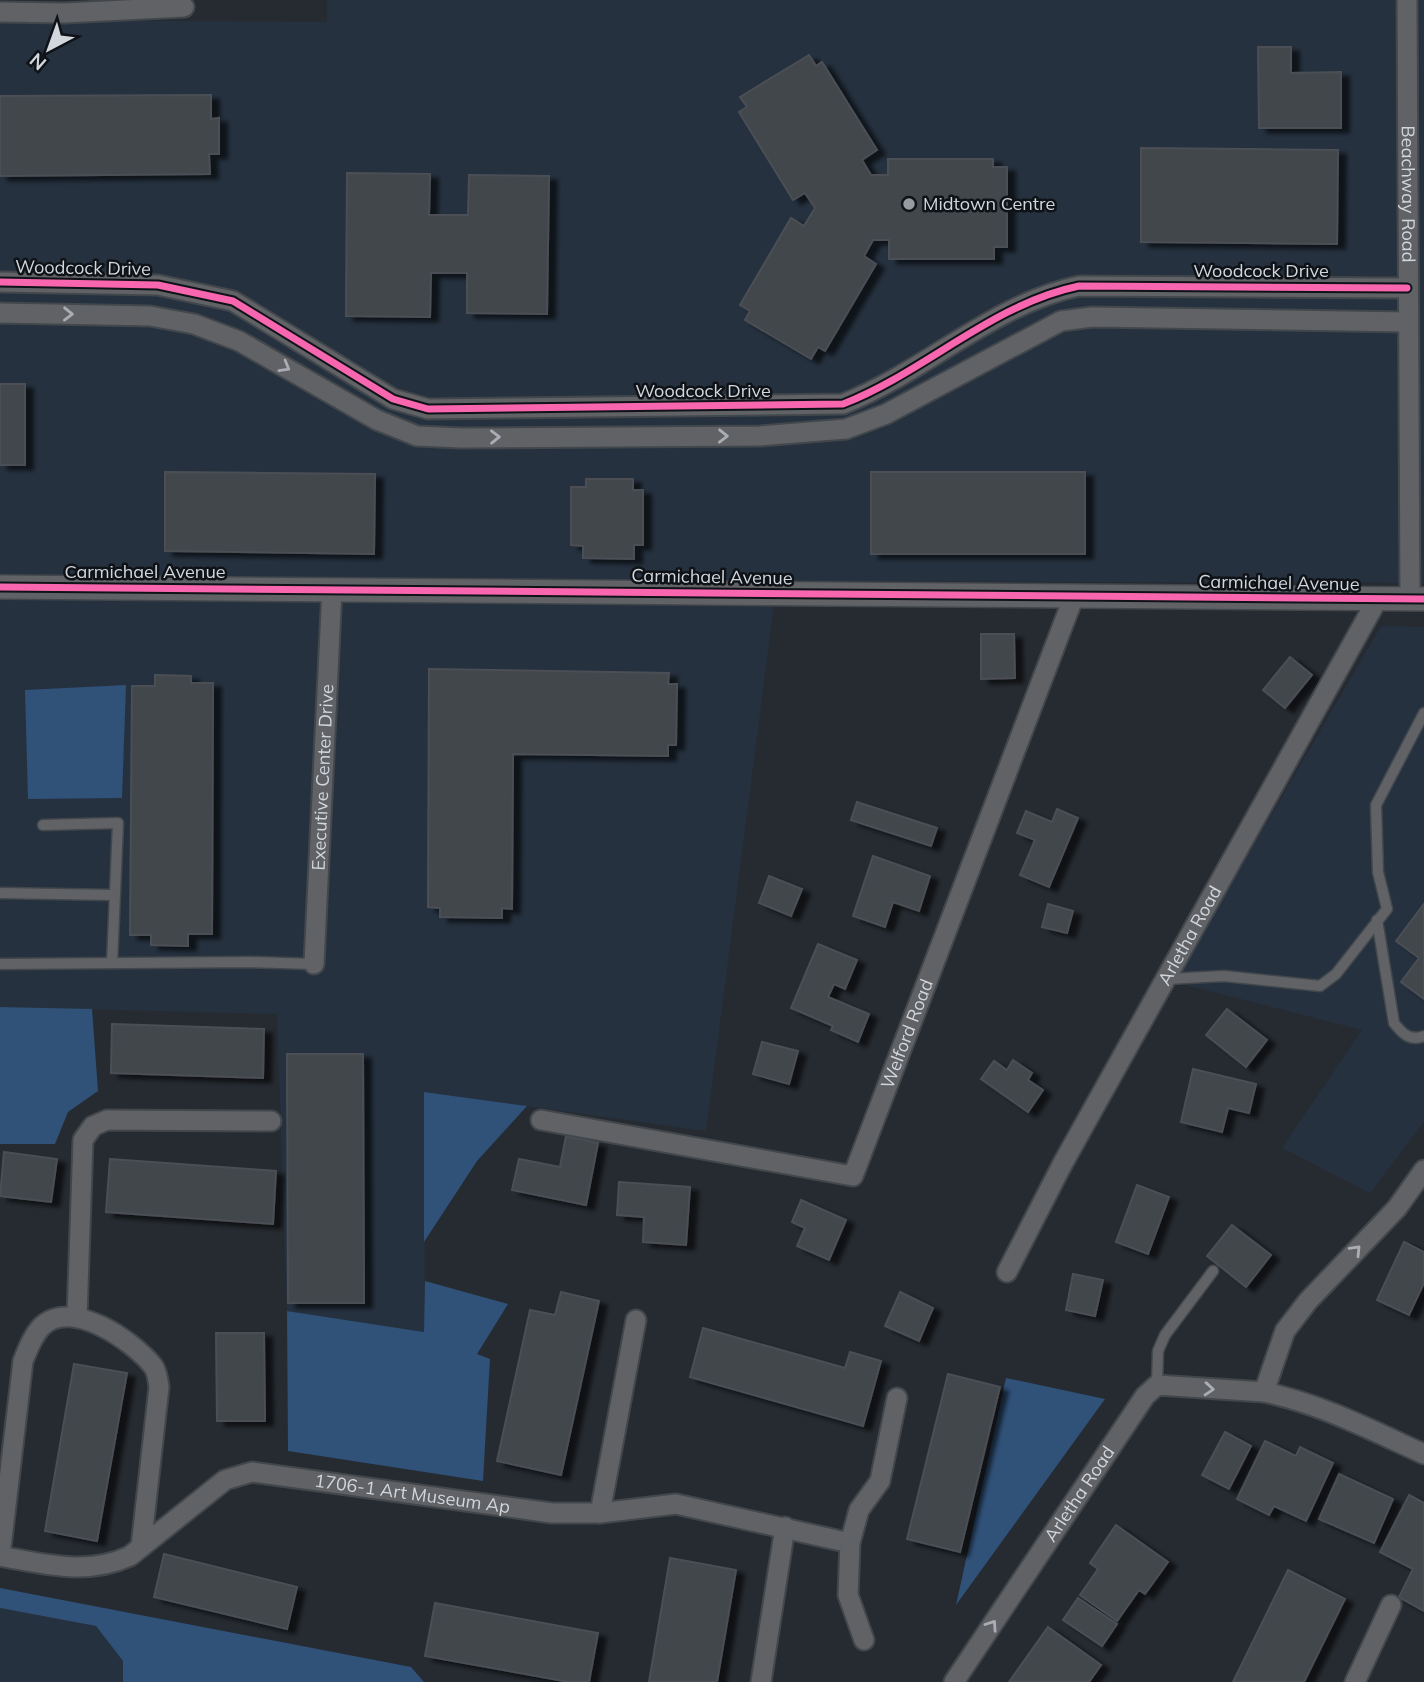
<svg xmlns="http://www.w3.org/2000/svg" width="1424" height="1682" viewBox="0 0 1424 1682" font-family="Mulish,sans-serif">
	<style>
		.built { fill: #25313f }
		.forest { fill: #305178 }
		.building { fill: #42464b; stroke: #4b4f55; stroke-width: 2; filter: url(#shadow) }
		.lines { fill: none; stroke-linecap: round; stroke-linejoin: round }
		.service-casing { stroke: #42474c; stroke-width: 13 }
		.minor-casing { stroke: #42474c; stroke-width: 23 }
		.tertiary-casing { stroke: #42474c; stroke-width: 26 }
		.service { stroke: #606266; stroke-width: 10 }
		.minor { stroke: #606266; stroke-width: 19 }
		.tertiary { stroke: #606266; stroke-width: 23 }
		.cycleway-casing { stroke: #0f1317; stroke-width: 11 }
		.cycleway { stroke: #f766af; stroke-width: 7 }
		.oneway { stroke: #aaaeb4 }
		.poi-dot { fill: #969ba1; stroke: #0f1317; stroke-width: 2.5 }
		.labels { text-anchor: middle; stroke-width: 5; stroke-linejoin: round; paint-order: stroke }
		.street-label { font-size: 18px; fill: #d2d7de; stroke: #0f1317 }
		.poi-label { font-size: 18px; fill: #d2d7de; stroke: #0f1317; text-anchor: start }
	</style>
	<defs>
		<filter id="shadow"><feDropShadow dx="8" dy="4.5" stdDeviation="2" flood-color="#0009"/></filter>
	</defs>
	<rect width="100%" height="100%" fill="#262b31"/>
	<!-- built -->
	<g class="built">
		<path d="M327,0H1424V583L777,581L706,1131L424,1092L425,1332L287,1311L277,1014L0,1007V20L327,22Z"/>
		<path d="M1381,626L1424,627V1121L1370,1193L1282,1148L1362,1030L1174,982Z"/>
		<path d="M0,1608L96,1626L123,1661V1682H0Z"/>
	</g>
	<!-- forest -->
	<g class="forest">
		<path d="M126,685L122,798L28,799L25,690Z"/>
		<path d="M0,1007L92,1009L98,1091L68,1112L55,1144H0Z"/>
		<path d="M424,1092L527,1106L477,1161L424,1242Z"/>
		<path d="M425,1281L508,1304L477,1354L490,1359L483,1481L288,1451L287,1311L424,1332Z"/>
		<path d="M1006,1378L1105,1399L956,1605Z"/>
		<path d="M0,1588L411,1667L424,1682H123V1661L96,1626L0,1608Z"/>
	</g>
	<!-- building -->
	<g class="building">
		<path d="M1258,47H1291V73L1341,72V128H1259Z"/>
		<path d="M809,55L816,66L822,62L877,150L862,160L871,175H888V159H993V167H1007V247H994V259H889V240H873L864,256L876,264L825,351L818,347L811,359L745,320L750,311L740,305L791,218L804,226L815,208L805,193L793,200L739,112L747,107L740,97Z"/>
		<path d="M211,95V119L219,118V154H209L210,174L0,176V96Z"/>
		<path d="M1141,148L1338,150L1337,244L1141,242Z"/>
		<path d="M347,173L430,174L429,215H468L469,175L549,176L547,314L467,313V273H431L430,317L346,316Z"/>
		<rect x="0" y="384" width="25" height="81"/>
		<path d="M165,472L375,474L374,554L165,551Z"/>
		<rect x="871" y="472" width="214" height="82"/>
		<path d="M586,479H633V490H643V545H634V559L583,558V546L571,545V487H586Z"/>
		<path d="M981,634H1014L1015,678L981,679Z"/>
		<path d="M1290,657L1312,675L1285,708L1263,690Z"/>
		<path d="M429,669L669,673L668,684H677L676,745H668V756L513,754L512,909L502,908V918L440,917V908L428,907Z"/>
		<path d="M155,675L191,676V683H213L212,934H188V946L151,945V935H130L132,686H155Z"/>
		<path d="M857,802L937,828L931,846L851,820Z"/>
		<path d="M1057,809L1078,818L1049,887L1020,875L1035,840L1017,833L1026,811L1052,822Z"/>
		<path d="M873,856L930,876L919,911L893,902L885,927L853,916Z"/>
		<path d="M769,876L802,889L791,916L759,903Z"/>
		<path d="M1048,904L1073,911L1067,933L1042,927Z"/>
		<path d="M1424,904V999L1401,982L1419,958L1396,941Z"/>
		<path d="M818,944L857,960L845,989L834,984L828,997L869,1014L858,1042L831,1030L833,1026L791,1008Z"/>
		<path d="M1227,1009L1267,1040L1246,1067L1206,1035Z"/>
		<path d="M112,1024L264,1029L263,1078L111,1073Z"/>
		<path d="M762,1042L798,1051L789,1084L753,1074Z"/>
		<path d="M287,1054H363L364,1303H288Z"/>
		<path d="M1013,1060L1032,1073L1028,1080L1043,1090L1028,1112L981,1079L994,1061L1007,1070Z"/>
		<path d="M1193,1069L1256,1084L1249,1113L1228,1108L1222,1132L1181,1122Z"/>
		<path d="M566,1136L598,1143L586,1205L512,1190L519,1159L560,1167Z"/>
		<path d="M4,1152L57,1159L51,1202L0,1196Z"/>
		<path d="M110,1159L276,1171L273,1224L106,1212Z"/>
		<path d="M619,1182L690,1187L686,1245L643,1242L644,1217L617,1215Z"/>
		<path d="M1137,1185L1169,1197L1148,1254L1116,1242Z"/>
		<path d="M801,1200L846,1220L829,1260L797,1246L805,1228L792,1222Z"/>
		<path d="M1232,1225L1271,1255L1246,1287L1207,1256Z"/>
		<path d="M1404,1242L1424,1252V1283L1409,1315L1377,1300Z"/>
		<path d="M1073,1274L1103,1280L1095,1316L1066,1310Z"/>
		<path d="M561,1292L599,1301L561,1475L497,1461L530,1310L555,1315Z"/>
		<path d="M900,1292L933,1308L919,1341L885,1326Z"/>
		<path d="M703,1328L845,1368L850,1352L881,1361L863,1426L690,1377Z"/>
		<path d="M216,1333H264L265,1421H217Z"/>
		<path d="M74,1364L127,1373L97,1541L45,1531Z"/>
		<path d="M948,1374L1000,1387L960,1552L907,1539Z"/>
		<path d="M1225,1432L1251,1446L1229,1489L1202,1475Z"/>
		<path d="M1265,1441L1296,1456L1300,1447L1333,1463L1306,1521L1274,1506L1269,1515L1237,1499Z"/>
		<path d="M1339,1474L1393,1499L1374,1543L1319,1519Z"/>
		<path d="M1409,1495L1424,1503V1611L1399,1597L1413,1569L1380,1552Z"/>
		<path d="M1116,1525L1168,1562L1145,1594L1139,1590L1117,1621L1080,1595L1098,1569L1090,1563Z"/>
		<path d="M164,1554L297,1587L287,1629L154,1597Z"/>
		<path d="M670,1558L736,1570L717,1682H649Z"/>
		<path d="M1288,1570L1345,1599L1304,1682H1233Z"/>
		<path d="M1078,1598L1117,1624L1102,1646L1063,1620Z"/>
		<path d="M435,1603L598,1633L589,1682H569L425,1656Z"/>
		<path d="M1048,1627L1101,1665L1089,1682H1009Z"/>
	</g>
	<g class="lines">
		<!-- service casing -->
		<g class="service-casing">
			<g id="service">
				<path d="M43,825L118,823L112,963"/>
				<path d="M0,893L113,895"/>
				<path d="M1377,920L1394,1023C1402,1033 1410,1042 1424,1036"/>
				<path d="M0,964L250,962L314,964"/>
				<path d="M1167,979L1224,976L1320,986L1336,974L1387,909L1378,872L1376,805L1424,713"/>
				<path d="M1157,1385L1158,1351L1165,1335L1213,1271"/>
			</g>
		</g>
		<!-- minor casing -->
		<g class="minor-casing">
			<g id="minor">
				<path id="s1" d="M1407,0L1410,599"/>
				<path d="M0,12L65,13L184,7"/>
				<path d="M0,282L158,285L233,301L393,399L428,409L843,404C925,372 992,304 1079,286L1407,288"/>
				<path d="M0,313L150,316L194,324L239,341L377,420L417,436L461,438L760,436L846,429L886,414L1061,321L1092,317L1407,322"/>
				<path id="s2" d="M314,964L332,589"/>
				<path id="s3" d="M541,1120L853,1176L1074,596"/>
				<path id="s4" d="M1007,1272L1063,1163L1377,600"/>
				<path d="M77,1317L83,1140L93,1126L107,1120L271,1121"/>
				<path d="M1264,1392C1321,1404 1371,1430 1424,1454"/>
				<path d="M600,1513L636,1320"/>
				<path id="s5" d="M0,1556C45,1564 87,1576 130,1556L225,1480L252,1472L552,1513H600L676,1504L850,1543"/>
				<path d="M0,1556L23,1361C28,1349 32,1337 41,1327C71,1297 133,1341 153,1366C157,1371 158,1380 159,1387L141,1547"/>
				<path d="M864,1640L848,1595L850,1543L859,1510L880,1481L897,1398"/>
				<path d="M761,1682L785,1527"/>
				<path id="s6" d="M954,1682L1145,1396L1157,1385L1264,1392L1285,1331L1308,1301L1397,1208L1424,1170"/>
				<path d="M1355,1682L1391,1605"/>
			</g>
		</g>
		<!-- tertiary casing -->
		<g class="tertiary-casing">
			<path id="tertiary" d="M0,587L1424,599"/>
		</g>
		<!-- service -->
		<use href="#service" class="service"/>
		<!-- minor -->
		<use href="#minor" class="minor"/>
		<!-- tertiary -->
		<use href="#tertiary" class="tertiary"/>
		<!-- cycleway casing -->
		<g class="cycleway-casing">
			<g id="cycleway">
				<path d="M0,282L158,285L233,301L393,399L428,409L843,404C925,372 992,304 1079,286L1407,288"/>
				<path d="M0,587L1424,599"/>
			</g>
		</g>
		<!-- cycleway -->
		<use href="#cycleway" class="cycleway"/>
	</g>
	<!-- one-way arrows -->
	<defs><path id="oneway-chevron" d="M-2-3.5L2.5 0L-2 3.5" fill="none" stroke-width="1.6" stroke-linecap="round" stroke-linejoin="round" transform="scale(1.75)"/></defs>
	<g class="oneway">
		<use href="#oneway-chevron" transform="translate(68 314) rotate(1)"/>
		<use href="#oneway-chevron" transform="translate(285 367) rotate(30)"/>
		<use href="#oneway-chevron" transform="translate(723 436) rotate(1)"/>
		<use href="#oneway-chevron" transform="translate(495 437) rotate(-1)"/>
		<use href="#oneway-chevron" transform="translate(1356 1250) rotate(-46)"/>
		<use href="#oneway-chevron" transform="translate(1209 1389) rotate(4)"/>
		<use href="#oneway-chevron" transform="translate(992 1625) rotate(-56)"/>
	</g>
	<!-- markers -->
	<circle class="poi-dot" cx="909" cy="204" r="7"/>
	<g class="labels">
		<!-- street labels -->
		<g class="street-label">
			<text dy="6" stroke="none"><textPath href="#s1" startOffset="194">Beachway Road</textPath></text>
			<text transform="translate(83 268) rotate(1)" y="6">Woodcock Drive</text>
			<text x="1261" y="277">Woodcock Drive</text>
			<text x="703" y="397">Woodcock Drive</text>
			<text x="145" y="578">Carmichael Avenue</text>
			<text transform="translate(712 577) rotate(1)" y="6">Carmichael Avenue</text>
			<text transform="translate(1279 583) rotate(1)" y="6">Carmichael Avenue</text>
			<text dy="6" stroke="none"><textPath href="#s2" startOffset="187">Executive Center Drive</textPath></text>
			<text dy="6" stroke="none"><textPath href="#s4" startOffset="383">Arletha Road</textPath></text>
			<text dy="6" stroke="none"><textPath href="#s3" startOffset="469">Welford Road</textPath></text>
			<text dy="6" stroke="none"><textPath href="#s5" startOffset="444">1706-1 Art Museum Ap</textPath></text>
			<text dy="6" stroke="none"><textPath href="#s6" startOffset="226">Arletha Road</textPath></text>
		</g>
		<!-- poi labels -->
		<g class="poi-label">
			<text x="923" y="210">Midtown Centre</text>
		</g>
	</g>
	<!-- north arrow -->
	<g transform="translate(49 49) rotate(221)" stroke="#0f1317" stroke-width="5" paint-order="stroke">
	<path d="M0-5L12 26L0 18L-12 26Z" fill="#d2d7de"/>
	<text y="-10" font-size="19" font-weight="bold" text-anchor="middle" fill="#d2d7de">N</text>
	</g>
</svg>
